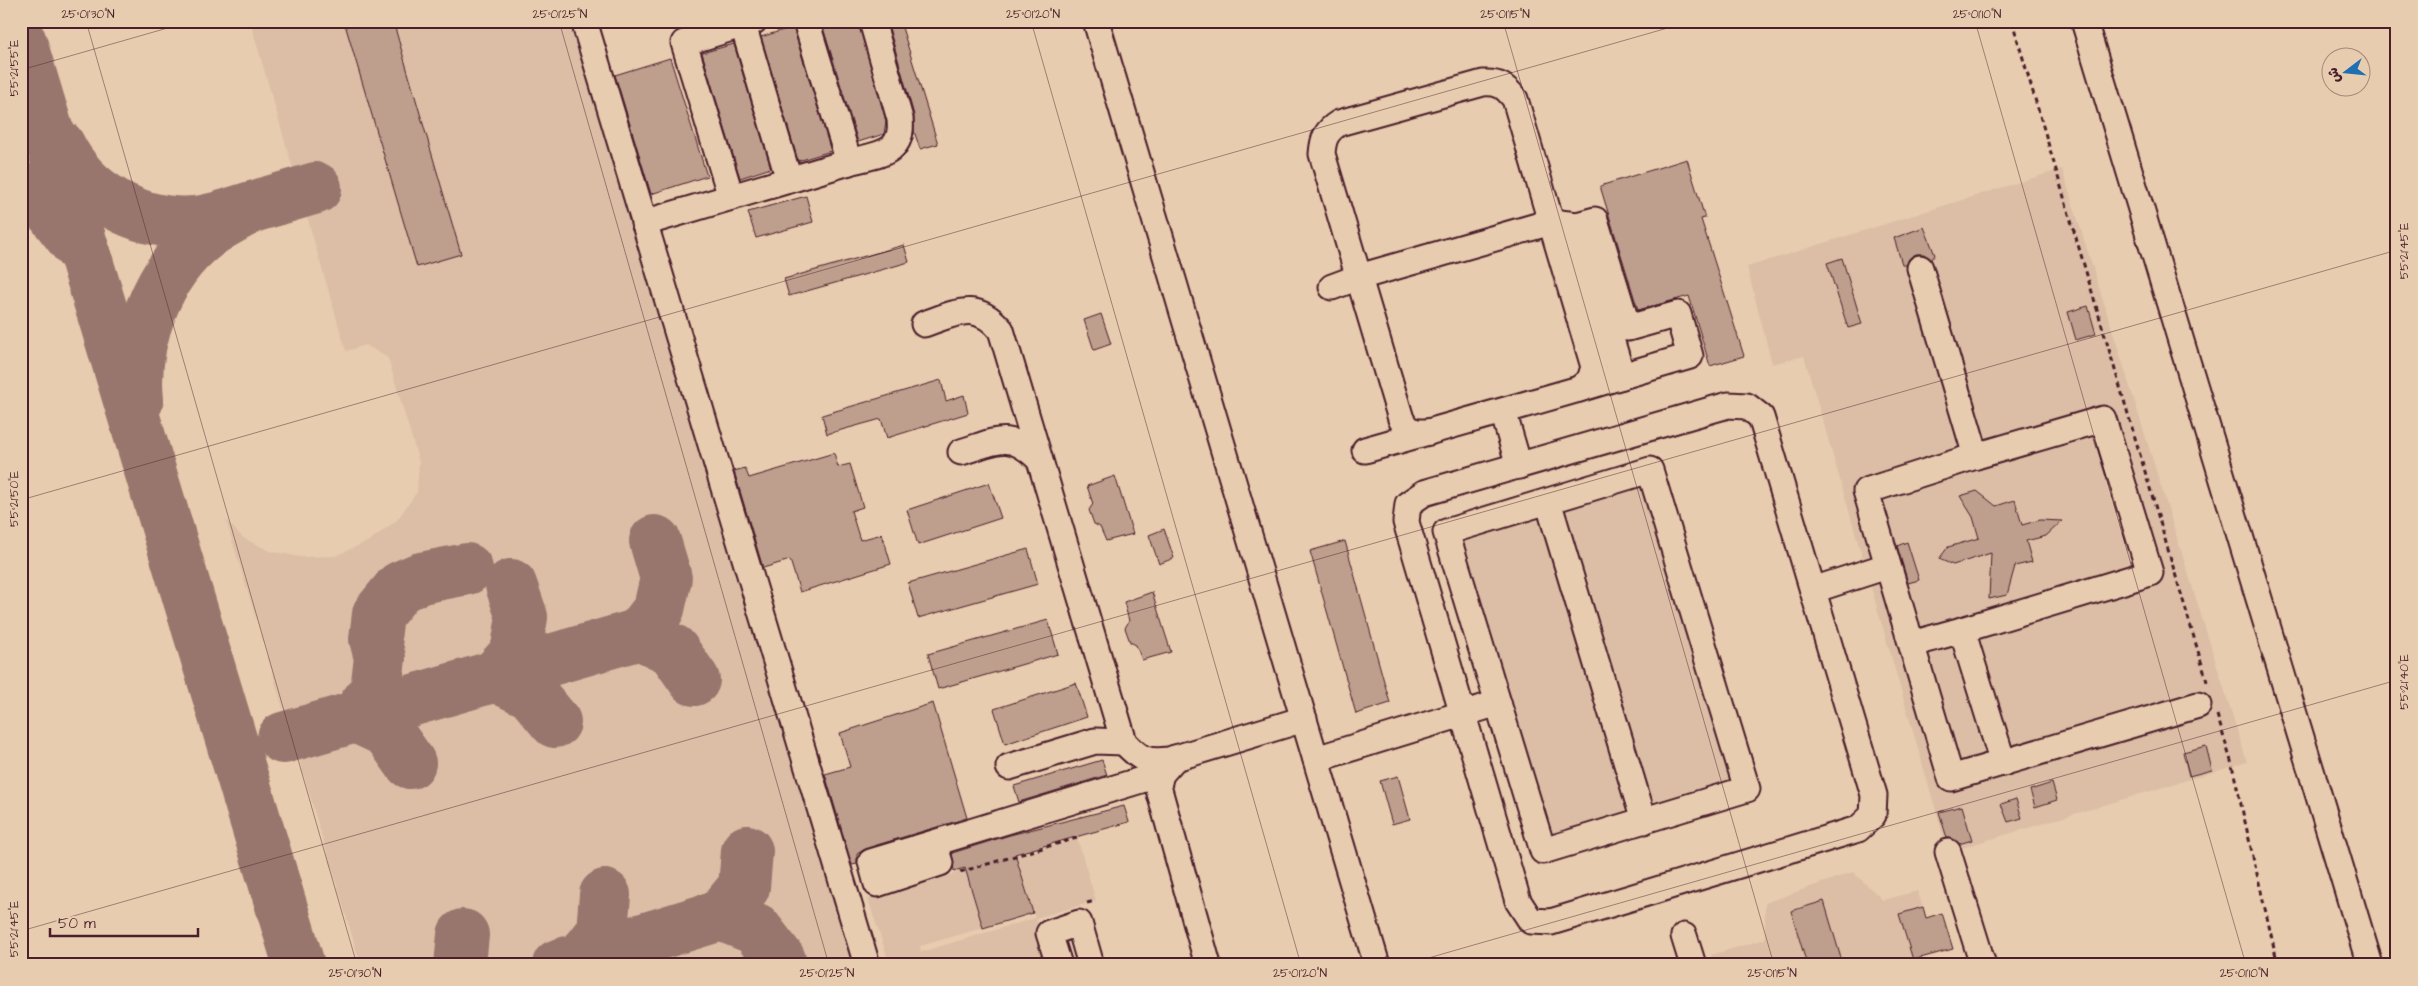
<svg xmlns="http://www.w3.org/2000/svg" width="2418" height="986" viewBox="0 0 2418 986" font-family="'Architects Daughter','Playpen Sans Arabic',sans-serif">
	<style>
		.built { fill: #dbbea5; fill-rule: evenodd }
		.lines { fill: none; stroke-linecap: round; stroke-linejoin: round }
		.taxiway { stroke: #99766d; stroke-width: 52 }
		.building { fill: #be9e8d; stroke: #4a1f2b }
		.minor-casing { stroke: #4a1f2b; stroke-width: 29 }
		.path { stroke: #4a1f2b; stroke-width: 3; stroke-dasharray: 5 4; stroke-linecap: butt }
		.minor { stroke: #e8ccaf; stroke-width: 25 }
		.ticks { fill: none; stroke: #4a1f2b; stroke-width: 1; stroke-opacity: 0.45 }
		.neatline { fill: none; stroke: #4a1f2b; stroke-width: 2 }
		.ticks-label { font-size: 12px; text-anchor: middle; fill: #4a1f2b }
	</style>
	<rect width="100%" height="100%" fill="#e8ccaf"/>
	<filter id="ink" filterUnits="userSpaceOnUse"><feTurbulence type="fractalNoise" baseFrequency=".02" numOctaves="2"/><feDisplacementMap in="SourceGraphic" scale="10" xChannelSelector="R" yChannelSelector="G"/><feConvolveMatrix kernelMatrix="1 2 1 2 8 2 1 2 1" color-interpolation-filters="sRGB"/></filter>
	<g filter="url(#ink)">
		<!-- built -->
		<g class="built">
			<path d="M250,21H596L874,965H361L226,520L243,538L270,551L300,557L335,556L369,541L397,520L417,492L419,462L388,358L366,345L346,351Z"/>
			<path d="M2062,169L2247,762L1948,852L1804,356L1772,364L1747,267Z"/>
			<path d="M1656,458L1759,796L1537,863L1434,526Z"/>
			<path d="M1077,838L1096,901L1036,918L1049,965H890L868,899ZM1023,879L1035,918L921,952L920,946L983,928L972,893Z"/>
			<path d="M1853,872L1883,900L1917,891L1923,907L1899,914L1915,965H1714L1711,955L1765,939V903Z"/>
		</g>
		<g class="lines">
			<!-- taxiway -->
			<g class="taxiway">
				<path d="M21,42L299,965"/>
				<path d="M59,145C84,196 139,226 195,222C213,221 234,212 252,207C236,216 219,224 205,235C157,272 132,341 138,400"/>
				<path d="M21,188L51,211L78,246"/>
				<path d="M252,207L316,188"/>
				<path d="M655,541L666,578L659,609L640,634L673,650L694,680"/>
				<path d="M511,585L522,617L516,653L495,676L531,693L555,722"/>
				<path d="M283,738L640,634"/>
				<path d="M410,763L388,732L356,717L376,690L380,658L375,639L378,614L400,587L421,578L467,569"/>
				<path d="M747,851L744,887L721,915L756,929L780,960"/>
				<path d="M460,965L463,935"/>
				<path d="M558,965L721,915"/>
				<path d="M595,965L582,957L602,931L605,895"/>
			</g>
		</g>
		<!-- building -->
		<g class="building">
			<path d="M344,21H393L461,254L417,267Z"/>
			<path d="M821,21H858L886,121L884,134L858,142Z"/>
			<path d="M887,21H900L938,144L920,149L914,131V115Z"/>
			<path d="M793,27L831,151L798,161L761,37Z"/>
			<path d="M734,44L771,168L740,178L702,53Z"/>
			<path d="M670,58L707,176L651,194L615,75Z"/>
			<path d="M1687,159L1705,218L1701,219L1744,356L1710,366L1689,296L1638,310L1600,186Z"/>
			<path d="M806,196L813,222L756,238L748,212Z"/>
			<path d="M1924,227L1935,255L1931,260L1924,254H1916L1909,259L1906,266L1902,264L1894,238Z"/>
			<path d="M904,245L909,262L789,296L784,279Z"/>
			<path d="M1842,258L1862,324L1848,328L1827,263Z"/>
			<path d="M2088,306L2096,334L2076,340L2068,312Z"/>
			<path d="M1101,314L1111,344L1094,350L1084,320Z"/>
			<path d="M941,380L946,401L964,395L968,413L887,438L881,419L827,434L822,415Z"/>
			<path d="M834,453L838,467L850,464L863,507L851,511L860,540L882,534L891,564L800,592L790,560L763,568L734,471L745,468L749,478Z"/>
			<path d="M1115,476L1133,534L1106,541L1100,527L1094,524L1089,510L1093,504L1087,486Z"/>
			<path d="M989,483L1001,518L918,545L907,510Z"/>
			<path d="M1977,491L1996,506L2015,500L2022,525L2040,520L2062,521L2046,536L2026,541L2032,562L2015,566L2007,595L1989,599L1991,553L1953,565L1939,559L1948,547L1979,538L1973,517L1960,496Z"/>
			<path d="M1164,529L1174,558L1159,564L1149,535Z"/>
			<path d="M1345,541L1390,703L1356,714L1310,551Z"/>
			<path d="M1907,542L1919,580L1908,583L1897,546Z"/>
			<path d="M1028,549L1038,584L918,618L908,583Z"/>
			<path d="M1152,592L1171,652L1142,660L1136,645L1130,642L1125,628L1129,621L1124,602Z"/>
			<path d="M1048,620L1058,654L938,689L928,654Z"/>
			<path d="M1076,683L1087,717L1005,744L994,709Z"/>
			<path d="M933,703L967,818L867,848L857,854V864L852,865L825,774L850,767L840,733Z"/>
			<path d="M2206,746L2212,770L2189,776L2183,752Z"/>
			<path d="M1102,760L1107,775L1019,802L1014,786Z"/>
			<path d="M1398,776L1410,819L1392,824L1380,781Z"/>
			<path d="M2052,783L2057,800L2035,807L2030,790Z"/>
			<path d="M2016,799L2022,818L2008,822L2001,804Z"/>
			<path d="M1124,806L1129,822L1015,854L1033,913L983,928L965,868L954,871L952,853L1010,835Z"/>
			<path d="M1962,806L1972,840L1959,844L1952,838H1947L1939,812Z"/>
			<path d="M1824,901L1843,965H1807L1791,911Z"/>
			<path d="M1923,907L1926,918L1942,913L1953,949L1913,960L1899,914Z"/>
		</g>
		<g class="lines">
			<!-- minor casing -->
			<g class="minor-casing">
				<g id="minor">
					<path d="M584,21L867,965"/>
					<path d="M806,21L849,162C877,154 904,155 900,119L872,21"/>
					<path d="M1096,21L1377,965"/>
					<path d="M2084,21L2370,965"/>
					<path d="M743,25L789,180L849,162"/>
					<path d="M731,197L684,43L754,21"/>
					<path d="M644,223L789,180"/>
					<path d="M1920,268L1976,456L2103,419L2150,573L1962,630"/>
					<path d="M1332,287L1359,277L1551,222L1594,367L1590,380L1579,389L1622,376"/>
					<path d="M924,324C956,313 976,300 1001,330L1124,742L1095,741L1009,767"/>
					<path d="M1728,405L1747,406L1761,417L1874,795L1873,815L1858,829L1551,922L1531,921L1518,901L1406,522L1408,504L1424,493Z"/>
					<path d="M1503,411L1519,466"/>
					<path d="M1429,432H1417L1407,429L1401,419L1322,154C1323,139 1326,131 1339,123L1483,83C1499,82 1505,86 1515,99L1551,222L1577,225L1595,220L1628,328L1678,314L1690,356L1622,376L1577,225"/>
					<path d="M1365,450L1579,389"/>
					<path d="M961,452C997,441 1009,430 1039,459"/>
					<path d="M1976,456L1866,491L1951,778L2198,705"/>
					<path d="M1548,501L1446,532L1543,851L1747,789L1650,470L1548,501L1644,821"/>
					<path d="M1813,590L1887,566"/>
					<path d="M1912,644L1962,630L2003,763"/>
					<path d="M1124,742C1140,759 1146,763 1169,760L1304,719"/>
					<path d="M1175,758L1161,774L1158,786L1208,965"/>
					<path d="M1316,759L1498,703"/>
					<path d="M934,843L871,862L877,884L940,863L934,843L1161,774"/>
					<path d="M1948,852L1983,965"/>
					<path d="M1684,936L1693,965"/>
					<path d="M1059,965L1049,933L1079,923L1091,965"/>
				</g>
			</g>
			<!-- path -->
			<g class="path">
				<path d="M2012,21L2208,685"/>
				<path d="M2217,715L2231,761L2278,965"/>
				<path d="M960,872L1077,838"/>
				<path d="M1087,903L1095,901"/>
			</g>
			<!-- minor -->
			<use href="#minor" class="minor"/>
		</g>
	</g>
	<!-- ticks -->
	<path class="ticks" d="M86,21L357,965M559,21L829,965M1031,21L1301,965M1503,21L1774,965M1975,21L2246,965M21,70L192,21M21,500L1692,21M21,931L2397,250M1404,965L2397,680"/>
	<!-- margin -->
	<rect width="2418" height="986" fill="none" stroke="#e8ccaf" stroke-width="55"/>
	<!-- north arrow -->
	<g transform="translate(2346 72) rotate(254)"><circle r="24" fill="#e8ccaf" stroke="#a9877a"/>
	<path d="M0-4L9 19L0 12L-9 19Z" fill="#1f6fb2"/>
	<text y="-8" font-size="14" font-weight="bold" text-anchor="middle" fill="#4a1f2b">ش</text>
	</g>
	<!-- scale -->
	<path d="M50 928v8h148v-8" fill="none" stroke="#4a1f2b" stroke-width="2.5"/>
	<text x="58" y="928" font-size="15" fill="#4a1f2b" stroke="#e8ccaf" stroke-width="4" paint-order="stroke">50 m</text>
	<rect x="28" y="28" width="2362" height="930" class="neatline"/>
	<g class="ticks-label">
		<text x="88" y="18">25°01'30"N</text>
		<text x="560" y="18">25°01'25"N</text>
		<text x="1033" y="18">25°01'20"N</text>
		<text x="1505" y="18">25°01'15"N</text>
		<text x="1977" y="18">25°01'10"N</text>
		<text transform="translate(14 68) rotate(-90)" y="4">55°21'55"E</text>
		<text transform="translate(2404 251) rotate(-90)" y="4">55°21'45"E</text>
		<text transform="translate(14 499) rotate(-90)" y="4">55°21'50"E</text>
		<text transform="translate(2404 682) rotate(-90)" y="4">55°21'40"E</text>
		<text transform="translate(14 929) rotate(-90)" y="4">55°21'45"E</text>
		<text x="355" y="977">25°01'30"N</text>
		<text x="827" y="977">25°01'25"N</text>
		<text x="1300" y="977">25°01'20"N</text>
		<text x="1772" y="977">25°01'15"N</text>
		<text x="2244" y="977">25°01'10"N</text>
	</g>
</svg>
